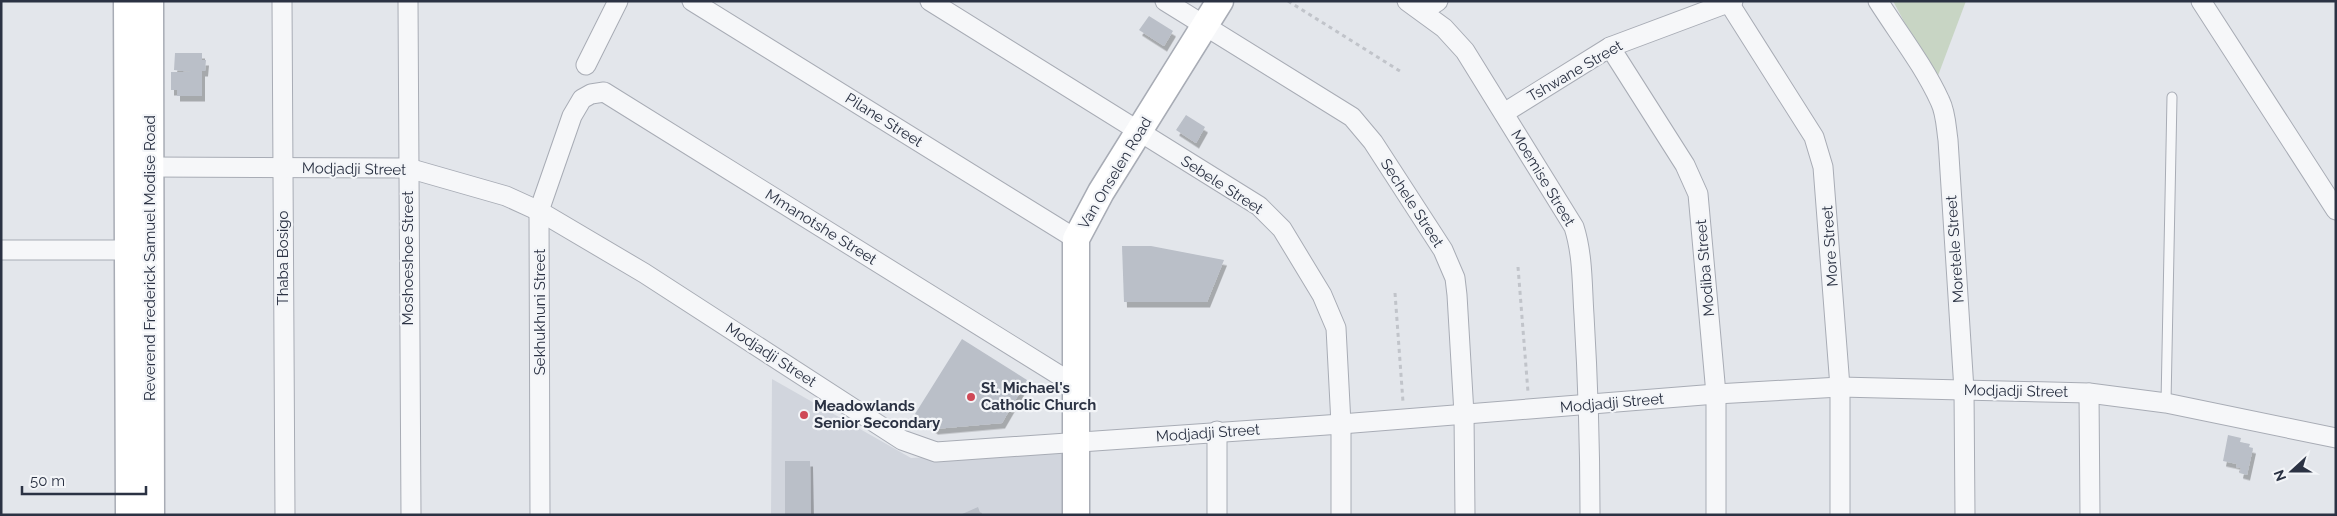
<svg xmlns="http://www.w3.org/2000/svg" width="2337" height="516" viewBox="0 0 2337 516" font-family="Raleway,sans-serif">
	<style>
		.built { fill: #d1d5dd }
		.green { fill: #c8d5c4 }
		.building { fill: #babfc8; filter: url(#shadow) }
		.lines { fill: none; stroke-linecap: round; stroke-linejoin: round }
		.lane-casing { stroke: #a8acb5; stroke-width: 11 }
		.street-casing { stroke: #a8acb5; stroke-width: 21 }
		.secondary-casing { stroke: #a8acb5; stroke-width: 29 }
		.path { stroke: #c1c4ca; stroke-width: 3; stroke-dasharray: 4 4; stroke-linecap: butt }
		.lane { stroke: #f6f7f9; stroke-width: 9 }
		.street { stroke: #f6f7f9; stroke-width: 19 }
		.secondary { stroke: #fff; stroke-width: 26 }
		.poi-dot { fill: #cf4957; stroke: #f3f5f8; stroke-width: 2 }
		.labels { text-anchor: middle; stroke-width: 4.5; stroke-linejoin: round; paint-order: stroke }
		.street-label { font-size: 15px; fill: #2b3243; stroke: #f3f5f8 }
		.poi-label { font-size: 15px; font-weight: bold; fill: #2b3243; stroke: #f3f5f8; text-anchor: start }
	</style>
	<defs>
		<filter id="shadow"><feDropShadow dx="3" dy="5.5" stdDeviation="0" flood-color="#0004"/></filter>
	</defs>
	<rect width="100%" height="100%" fill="#e3e6eb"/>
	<!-- built -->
	<path class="built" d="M772,379L911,458L1065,450L1064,515H771Z"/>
	<!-- green -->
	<path class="green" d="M1893,1H1966L1936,81Z"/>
	<!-- building -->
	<g class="building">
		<path d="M1149,16L1173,31L1164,46L1139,30Z"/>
		<path d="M175,53H202V60H206L205,71H202V96H177V90H171V72H192L174,70Z"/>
		<path d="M1186,115L1205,127L1196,143L1176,130Z"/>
		<path d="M1122,246H1151L1224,260L1207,302H1124Z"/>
		<path d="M962,339L1027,380L1002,423L935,429L915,414Z"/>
		<path d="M2228,435L2241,438L2240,442L2250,444L2249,447L2253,448L2247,475L2240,473L2241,468L2236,467L2237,464L2223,461Z"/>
		<path d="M785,461H810L811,515H785Z"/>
		<path d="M978,507L981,515H960Z"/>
	</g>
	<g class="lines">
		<!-- lane casing -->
		<g class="lane-casing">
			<path id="lane" d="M2166,403L2172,97"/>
		</g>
		<!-- street casing -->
		<g class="street-casing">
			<g id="street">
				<path d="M282,1L285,515"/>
				<path d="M408,1L411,515"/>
				<path d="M692,1L1076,239"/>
				<path d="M930,1L1259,206L1282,229L1322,295L1336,328L1341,424V515"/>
				<path d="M1165,1L1352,117L1373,142L1443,250L1455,278L1457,295L1464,414L1465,515"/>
				<path d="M1407,1L1444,28L1465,51L1574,227C1583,255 1582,286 1584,315C1588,382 1590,448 1590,515"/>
				<path d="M1878,1C1899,34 1924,66 1940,101C1946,113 1946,127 1948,140L1964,390L1965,515"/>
				<path d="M2201,1L2336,210"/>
				<path d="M1729,3L1814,137L1823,167L1840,387V515"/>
				<path d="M1423,11L1438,1"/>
				<path d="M1610,47L1685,165L1698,194L1716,394V515"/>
				<path d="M586,65L618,1"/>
				<path d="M1504,113L1610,47L1733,1"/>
				<path d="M150,167L408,168L506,196L539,211L644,273L902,440L936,452L1341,424L1716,394L1840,387L2089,393L2166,403L2336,438"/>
				<path d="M1,250H128"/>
				<path d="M2089,393L2090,515"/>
				<path d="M1217,431V515"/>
				<path d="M540,515L539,211L572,116L582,99L591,94L604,92L1075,385"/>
			</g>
		</g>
		<!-- secondary casing -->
		<g class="secondary-casing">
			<g id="secondary">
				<path d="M127,1L129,515"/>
				<path d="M150,1L151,515"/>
				<path d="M1076,515V239L1101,192L1220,1"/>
			</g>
		</g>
		<!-- path -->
		<g class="path">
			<path d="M1288,1L1403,73"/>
			<path d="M1518,267L1528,392"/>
			<path d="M1395,293L1403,402"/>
		</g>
		<!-- lane -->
		<use href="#lane" class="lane"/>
		<!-- street -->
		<use href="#street" class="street"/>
		<!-- secondary -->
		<use href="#secondary" class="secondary"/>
	</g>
	<!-- markers -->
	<g class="poi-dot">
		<circle cx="971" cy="397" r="5"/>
		<circle cx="804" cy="415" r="5"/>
	</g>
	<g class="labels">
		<!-- street labels -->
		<g class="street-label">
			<text transform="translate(1575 71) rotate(-30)" y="5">Tshwane Street</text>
			<text transform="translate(884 120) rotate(32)" y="5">Pilane Street</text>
			<text transform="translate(354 169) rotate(1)" y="5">Modjadji Street</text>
			<text transform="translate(1115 173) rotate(-59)" y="5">Van Onselen Road</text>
			<text transform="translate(1543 178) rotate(59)" y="5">Moemise Street</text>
			<text transform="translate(1222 185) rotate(33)" y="5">Sebele Street</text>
			<text transform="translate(1412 203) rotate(57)" y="5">Sechele Street</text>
			<text transform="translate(821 227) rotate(32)" y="5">Mmanotshe Street</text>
			<text transform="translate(1830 246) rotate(-94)" y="5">More Street</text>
			<text transform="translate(1955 249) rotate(-94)" y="5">Moretele Street</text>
			<text transform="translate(150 258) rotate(-90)" y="5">Reverend Frederick Samuel Modise Road</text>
			<text transform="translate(283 258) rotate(-90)" y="5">Thaba Bosigo</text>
			<text transform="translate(408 258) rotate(-90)" y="5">Moshoeshoe Street</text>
			<text transform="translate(1705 268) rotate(-95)" y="5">Modiba Street</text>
			<text transform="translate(540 312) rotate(-90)" y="5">Sekhukhuni Street</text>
			<text transform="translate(771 355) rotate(33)" y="5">Modjadji Street</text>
			<text transform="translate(2016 391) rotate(1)" y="5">Modjadji Street</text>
			<text transform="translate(1612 403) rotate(-5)" y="5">Modjadji Street</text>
			<text transform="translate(1208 433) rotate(-4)" y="5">Modjadji Street</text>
		</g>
		<!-- poi labels -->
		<g class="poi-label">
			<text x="981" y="393">St. Michael's<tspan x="981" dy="17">Catholic Church</tspan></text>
			<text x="814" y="411">Meadowlands<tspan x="814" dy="17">Senior Secondary</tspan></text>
		</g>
	</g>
	<!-- border -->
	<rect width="2337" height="516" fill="none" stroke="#2b3243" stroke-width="5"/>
	<!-- north arrow -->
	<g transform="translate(2292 471) rotate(249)" stroke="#f3f5f8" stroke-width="4" paint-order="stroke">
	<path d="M0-4L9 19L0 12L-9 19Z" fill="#2b3243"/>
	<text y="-8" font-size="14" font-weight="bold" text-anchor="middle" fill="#2b3243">N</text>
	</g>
	<!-- scale -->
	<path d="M22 486v8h124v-8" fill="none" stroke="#2b3243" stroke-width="2.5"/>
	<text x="30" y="486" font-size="15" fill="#2b3243" stroke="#f3f5f8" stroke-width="4" paint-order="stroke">50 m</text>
</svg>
